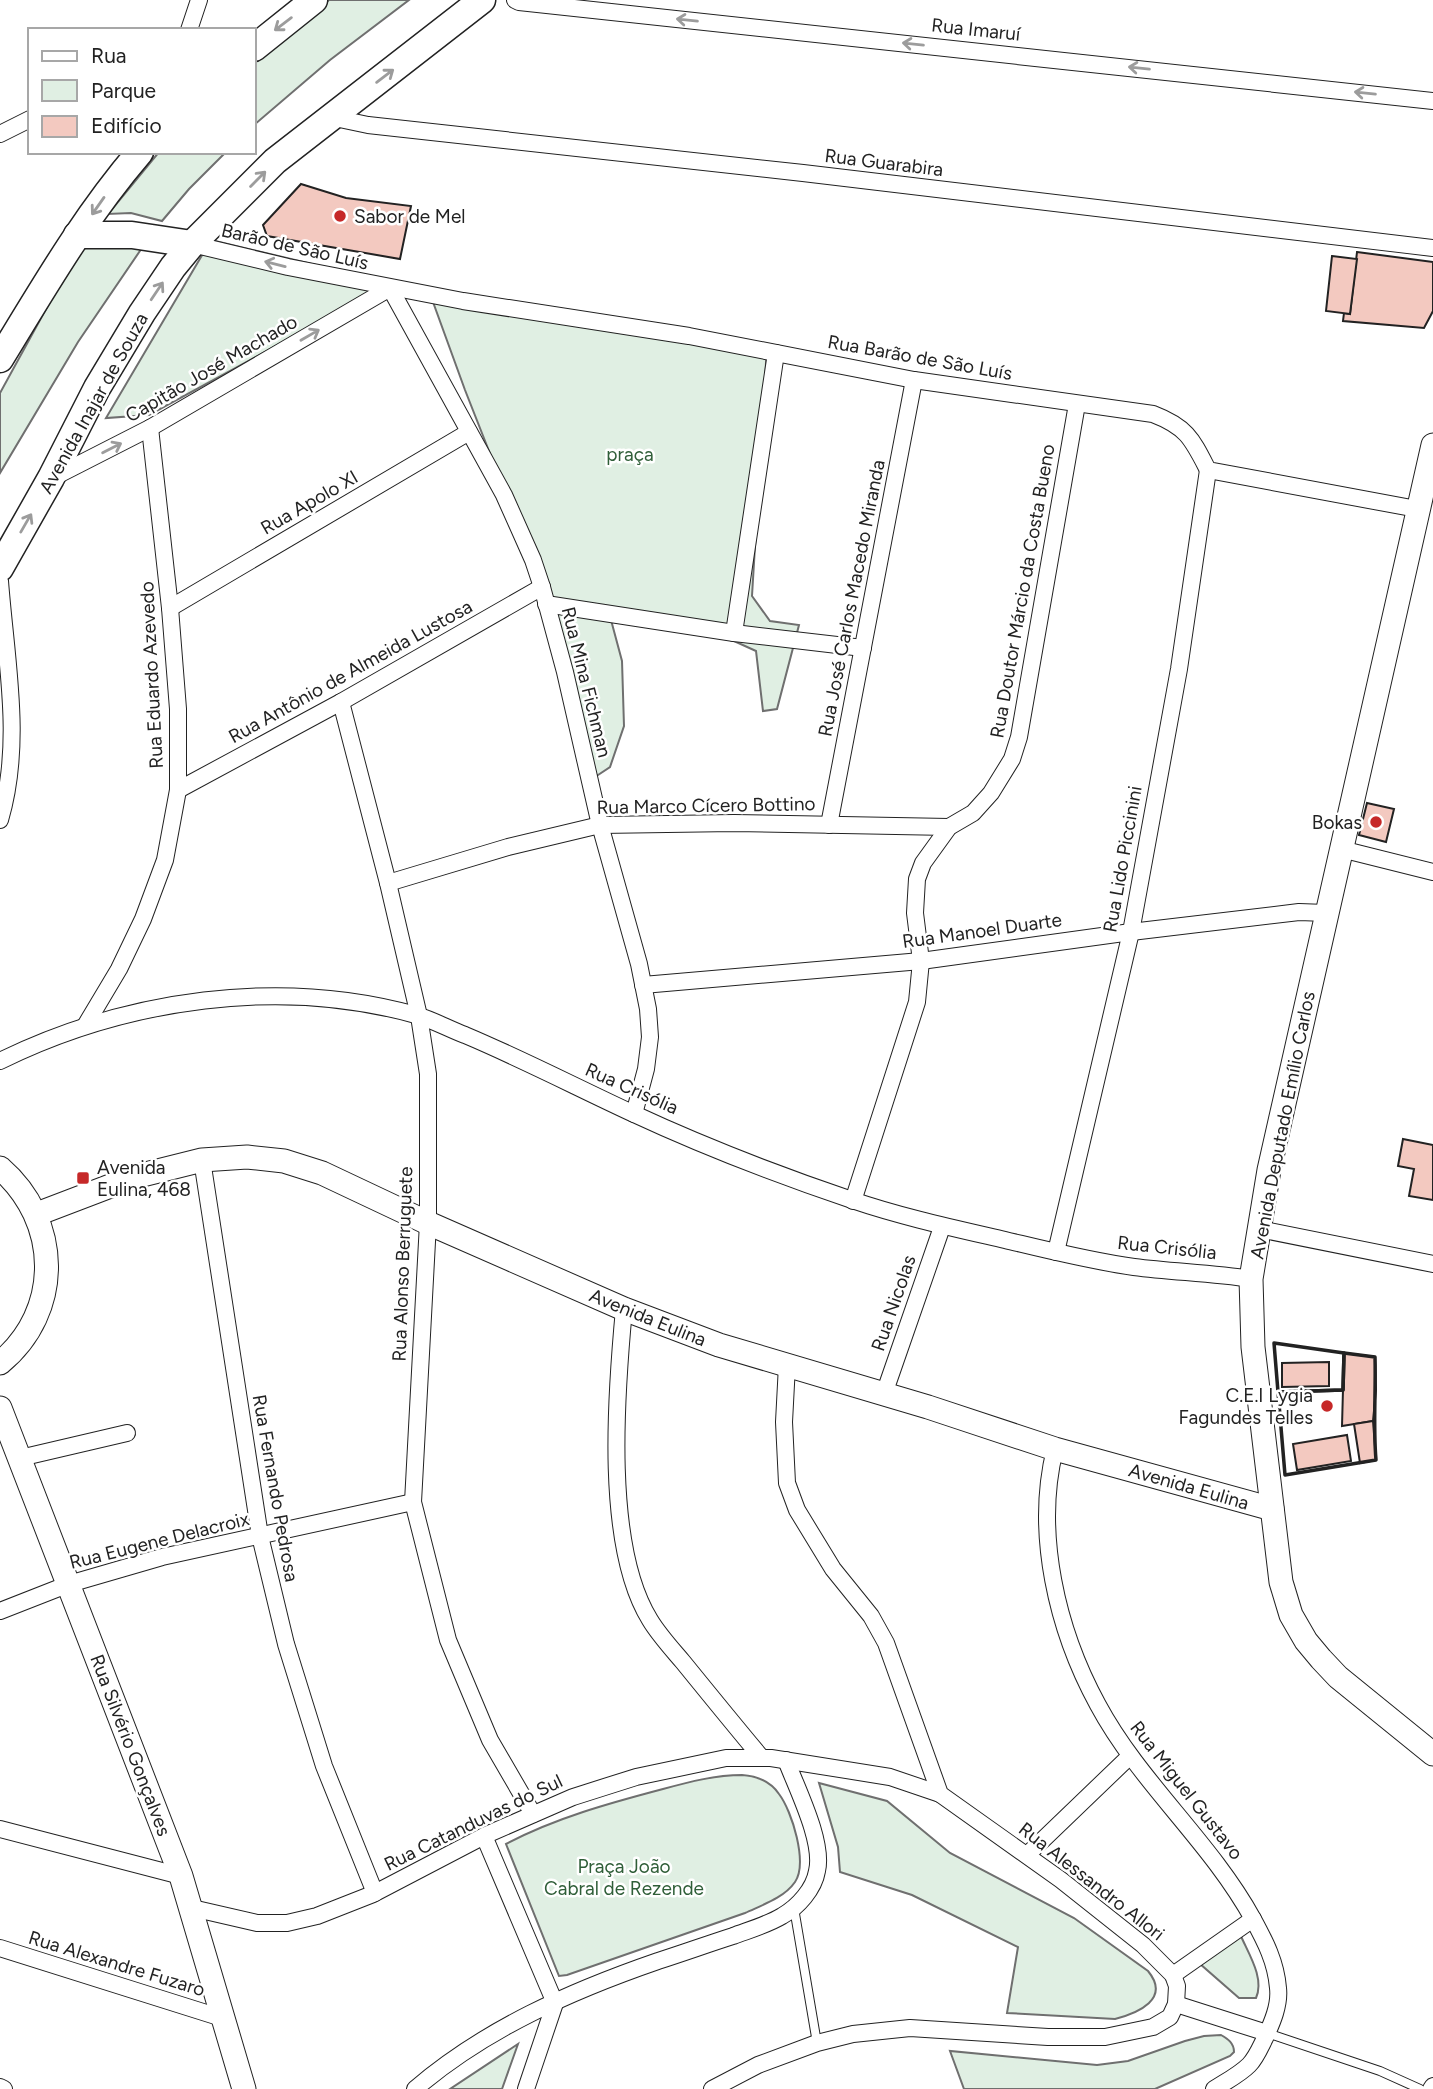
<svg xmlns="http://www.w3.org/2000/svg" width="1433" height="2089" viewBox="0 0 1433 2089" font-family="Figtree,sans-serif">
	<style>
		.green { fill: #e0efe3; stroke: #6f6f6f; stroke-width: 2 }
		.building { fill: #f3c9c0; stroke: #222; stroke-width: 2 }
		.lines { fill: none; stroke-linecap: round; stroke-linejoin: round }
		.lane-casing { stroke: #222; stroke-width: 10 }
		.street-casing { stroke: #222; stroke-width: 18 }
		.secondary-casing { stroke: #222; stroke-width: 25 }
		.primary-casing { stroke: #222; stroke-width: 29 }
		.lane { stroke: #fff; stroke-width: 8 }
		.street { stroke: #fff; stroke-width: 16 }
		.secondary { stroke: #fff; stroke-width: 23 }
		.primary { stroke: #fff; stroke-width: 26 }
		.wall { stroke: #222; stroke-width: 3.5 }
		.oneway { stroke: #9c9c9c }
		.poi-dot { fill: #c62828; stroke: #fff; stroke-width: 2.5 }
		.labels { text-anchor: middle; stroke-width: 5; stroke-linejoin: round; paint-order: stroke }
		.street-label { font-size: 19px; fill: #222; stroke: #fff }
		.poi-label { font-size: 19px; fill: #222; stroke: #fff; text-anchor: start }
		.park-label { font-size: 19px; fill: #2f5e38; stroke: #fff }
	</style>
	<rect width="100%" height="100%" fill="#fff"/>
	<!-- green -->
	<g class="green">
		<path d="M329,0H409L330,60L254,125V62Z"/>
		<path d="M159,152H226L189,189L162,221L131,213L108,214Z"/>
		<path d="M211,240L392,283L149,415L106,418Z"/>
		<path d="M146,242L78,342L0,473V393L69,267L86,244Z"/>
		<path d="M433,302L767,346L752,596L770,621L799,625L777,709L763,711L756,651L723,636L611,620L622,661L624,726L610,767L595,777L551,609L465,390Z"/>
		<path d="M742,1775C758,1776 770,1781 779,1794C792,1811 808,1863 795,1882C784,1898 762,1905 745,1913L567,1975L559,1976L506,1844C555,1818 610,1803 663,1789C689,1782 715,1775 742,1775Z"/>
		<path d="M819,1783L887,1801L950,1853L1074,1918L1148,1971C1171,1999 1138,2013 1115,2019L1007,2013L1018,1947L912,1895L840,1872L838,1847Z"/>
		<path d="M1240,1934C1248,1953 1265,1978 1256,1998H1239L1199,1963Z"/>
		<path d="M1221,2035C1228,2039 1234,2043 1234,2052L1230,2056L1155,2089H964L950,2051L1097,2065L1128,2061L1185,2041L1204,2036Z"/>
		<path d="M518,2044L502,2089H450Z"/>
	</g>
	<!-- building -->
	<g class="building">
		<path d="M301,184L346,198L411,206L400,259L267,236L263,225Z"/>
		<path d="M1357,252L1433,262V311L1424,328L1343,321L1344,313L1350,314Z"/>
		<path d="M1332,256L1357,259L1350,314L1326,311Z"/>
		<path d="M1367,803L1394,809L1386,842L1359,835Z"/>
		<path d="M1403,1139L1433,1145V1200L1409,1196L1414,1169L1398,1166Z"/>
		<path d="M1344,1353L1375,1357L1376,1390L1373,1421L1342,1426Z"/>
		<path d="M1329,1362V1386L1282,1387V1363Z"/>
		<path d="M1373,1421L1376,1460L1360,1463L1354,1424Z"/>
		<path d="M1347,1435L1351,1461L1297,1470L1293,1444Z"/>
	</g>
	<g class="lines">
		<!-- lane casing -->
		<g class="lane-casing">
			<g id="lane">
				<path d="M794,1908L817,2043"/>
				<path d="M1267,2033L1380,2071L1420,2089"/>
			</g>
		</g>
		<!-- street casing -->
		<g class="street-casing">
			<g id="street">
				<path d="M515,0L519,2L1433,101"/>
				<path d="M189,30L199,0"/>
				<path d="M330,117L368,125L803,173L1433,248"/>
				<path d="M0,134L30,119"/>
				<path d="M192,244L288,267L463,301L689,336L914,380L1153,414C1187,427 1192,439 1208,470L1417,509"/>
				<path d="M390,288L504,495L533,560L542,587L565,672L600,825L639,964L648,1009L650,1037L646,1069L634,1114"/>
				<path d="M54,477L150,428L390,288"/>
				<path d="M0,581C6,661 23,742 0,820"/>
				<path d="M546,604L734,633L863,648"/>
				<path d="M170,608L469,432"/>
				<path d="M734,633L776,353"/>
				<path d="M341,702L388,883L419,1016L428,1074V1223L413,1502L448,1640L490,1740L533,1814"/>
				<path d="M178,790L341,702L542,587"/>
				<path d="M829,825L914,380"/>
				<path d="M1341,849L1433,872"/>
				<path d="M388,883L508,847L600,825L734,823L949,827"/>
				<path d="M643,985L921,961L1131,932L1299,912L1326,913"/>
				<path d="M85,1026L119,969L143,919L165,860L178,790V709L170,608L150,428"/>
				<path d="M0,1061C126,999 280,977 416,1015C433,1020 449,1029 465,1035C522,1059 576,1087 632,1113C703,1146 778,1175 852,1200C902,1217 953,1228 1005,1240C1047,1250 1090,1261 1134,1267C1173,1272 1212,1273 1251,1279"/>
				<path d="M202,1160L260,1536L286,1644L324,1766L375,1893"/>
				<path d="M853,1201L917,1002L921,961L915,913L917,879L923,863L949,827L973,813L991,793L1012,759L1019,737L1077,404"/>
				<path d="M1259,1229L1433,1264"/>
				<path d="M1056,1252L1131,932L1179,669L1208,470"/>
				<path d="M624,1309C616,1394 604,1546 650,1620C659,1635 672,1649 683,1662C709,1694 735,1726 761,1757"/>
				<path d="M884,1394L942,1227"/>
				<path d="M1055,1449C1034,1533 1057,1630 1098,1705C1140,1783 1210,1841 1253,1919C1265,1941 1276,1962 1278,1988C1280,2005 1272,2023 1265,2038C1260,2048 1256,2058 1249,2065C1239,2075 1225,2082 1214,2089"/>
				<path d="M20,1458L127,1433"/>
				<path d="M0,1611L69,1584L162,1557L413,1502"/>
				<path d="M0,1829L181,1876"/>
				<path d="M484,1836L555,2003"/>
				<path d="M1027,1855L1130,1756"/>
				<path d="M192,1908L257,1923H287L317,1916L373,1894L486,1835L573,1797L636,1777L726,1758H771L890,1777L940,1794"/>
				<path d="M0,1948L222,2018"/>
				<path d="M1173,1975L1253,1919"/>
				<path d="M1176,2004L1267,2033"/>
				<path d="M0,2087L4,2089"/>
				<path d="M415,2089C485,2029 571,1991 658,1961C683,1953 708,1944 733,1936C749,1930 767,1925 782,1916C798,1907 814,1889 817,1871C824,1842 797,1789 786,1760"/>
				<path d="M526,2089L555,2003"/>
				<path d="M712,2089L758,2065L817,2043L853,2034L910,2028L1048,2037H1105L1153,2027L1170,2017L1176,2004L1177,1986L1173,1975L1143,1945L1061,1880L940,1794L886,1643L871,1616L833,1569L797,1510L787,1483L784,1422L787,1365"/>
				<path d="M1431,2089L1433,2086"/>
			</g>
		</g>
		<!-- secondary casing -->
		<g class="secondary-casing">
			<g id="secondary">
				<path d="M1433,445L1269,1170L1251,1279L1253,1347L1281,1582L1291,1615L1306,1641L1321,1659L1338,1677L1433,1754"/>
				<path d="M0,1168C61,1221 63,1311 0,1363"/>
				<path d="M37,1214L134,1177L202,1160L247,1157L284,1161L322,1173L428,1223L624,1309L719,1345L928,1407L1055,1449L1272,1509"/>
				<path d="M0,1408L181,1876L244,2089"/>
			</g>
		</g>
		<!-- primary casing -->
		<g class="primary-casing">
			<g id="primary">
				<path d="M254,48L314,0"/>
				<path d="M77,235H132L192,244"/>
				<path d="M0,359C44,287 85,216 140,152"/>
				<path d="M0,568L51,478L97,388L142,313L173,267L192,244L275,161L482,0"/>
			</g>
		</g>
		<!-- lane -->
		<use href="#lane" class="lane"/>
		<!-- street -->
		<use href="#street" class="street"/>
		<!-- secondary -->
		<use href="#secondary" class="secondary"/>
		<!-- primary -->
		<use href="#primary" class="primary"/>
		<!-- wall -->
		<g class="wall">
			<path d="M1274,1343L1344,1353L1343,1390L1278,1392Z"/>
			<path d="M1344,1353L1375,1357C1376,1392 1373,1425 1376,1460L1285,1475L1278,1392L1343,1390Z"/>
		</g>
	</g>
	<!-- one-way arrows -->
	<defs><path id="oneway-shaft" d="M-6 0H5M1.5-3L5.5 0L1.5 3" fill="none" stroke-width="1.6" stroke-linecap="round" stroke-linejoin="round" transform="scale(1.75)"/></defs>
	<g class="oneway">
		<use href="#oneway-shaft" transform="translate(687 20) rotate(-174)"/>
		<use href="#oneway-shaft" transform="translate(283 24) rotate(143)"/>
		<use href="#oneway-shaft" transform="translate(913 44) rotate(-174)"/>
		<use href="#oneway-shaft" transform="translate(1139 68) rotate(-174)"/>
		<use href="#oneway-shaft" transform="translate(385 76) rotate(-37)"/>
		<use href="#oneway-shaft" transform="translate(1365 93) rotate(-174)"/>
		<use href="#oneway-shaft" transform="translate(258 179) rotate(-45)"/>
		<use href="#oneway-shaft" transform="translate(98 206) rotate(125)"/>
		<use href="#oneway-shaft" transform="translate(275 264) rotate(-166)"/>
		<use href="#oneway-shaft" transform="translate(157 291) rotate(-56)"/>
		<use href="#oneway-shaft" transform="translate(310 335) rotate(-30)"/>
		<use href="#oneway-shaft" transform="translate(112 448) rotate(-27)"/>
		<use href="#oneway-shaft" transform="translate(26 523) rotate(-60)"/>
	</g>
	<!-- markers -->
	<g class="poi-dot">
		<circle cx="340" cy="216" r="7"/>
		<circle cx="1376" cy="822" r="7"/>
		<rect x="76" y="1171" width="14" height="14" rx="3.5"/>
		<circle cx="1327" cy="1406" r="7"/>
	</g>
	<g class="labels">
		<!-- street labels -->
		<g class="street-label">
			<text transform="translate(976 29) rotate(6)" y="7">Rua Imaruí</text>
			<text transform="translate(884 162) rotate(7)" y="7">Rua Guarabira</text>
			<text transform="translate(295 246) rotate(13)" y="7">Barão de São Luís</text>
			<text transform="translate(920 357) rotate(10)" y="7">Rua Barão de São Luís</text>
			<text transform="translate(211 368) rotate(-30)" y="7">Capitão José Machado</text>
			<text transform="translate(93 403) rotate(-61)" y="7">Avenida Inajar de Souza</text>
			<text transform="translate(309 502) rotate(-30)" y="7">Rua Apolo XI</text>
			<text transform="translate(1022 591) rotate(-80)" y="7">Rua Doutor Márcio da Costa Bueno</text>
			<text transform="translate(851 598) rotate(-79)" y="7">Rua José Carlos Macedo Miranda</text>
			<text transform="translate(350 671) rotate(-29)" y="7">Rua Antônio de Almeida Lustosa</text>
			<text transform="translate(151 675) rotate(-93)" y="7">Rua Eduardo Azevedo</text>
			<text transform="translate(587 682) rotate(76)" y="7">Rua Mina Fichman</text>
			<text transform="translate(706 805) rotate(-1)" y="7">Rua Marco Cícero Bottino</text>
			<text transform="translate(1122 859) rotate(-80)" y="7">Rua Lido Piccinini</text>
			<text transform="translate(982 930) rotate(-8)" y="7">Rua Manoel Duarte</text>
			<text transform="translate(632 1088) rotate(24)" y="7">Rua Crisólia</text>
			<text transform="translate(1282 1125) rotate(-79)" y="7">Avenida Deputado Emílio Carlos</text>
			<text transform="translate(1167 1247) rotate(6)" y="7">Rua Crisólia</text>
			<text transform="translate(402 1264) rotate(-88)" y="7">Rua Alonso Berruguete</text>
			<text transform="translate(893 1303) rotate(-71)" y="7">Rua Nicolas</text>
			<text transform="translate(648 1317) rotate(22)" y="7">Avenida Eulina</text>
			<text transform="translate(1189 1486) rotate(16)" y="7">Avenida Eulina</text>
			<text transform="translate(276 1488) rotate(80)" y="7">Rua Fernando Pedrosa</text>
			<text transform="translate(159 1540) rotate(-14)" y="7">Rua Eugene Delacroix</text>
			<text transform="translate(131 1745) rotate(69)" y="7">Rua Silvério Gonçalves</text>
			<text transform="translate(1187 1790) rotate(52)" y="7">Rua Miguel Gustavo</text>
			<text transform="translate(473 1822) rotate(-26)" y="7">Rua Catanduvas do Sul</text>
			<text transform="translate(1092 1881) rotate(38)" y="7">Rua Alessandro Allori</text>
			<text transform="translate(117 1963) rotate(17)" y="7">Rua Alexandre Fuzaro</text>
		</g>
		<!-- poi labels -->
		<g class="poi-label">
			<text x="354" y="223">Sabor de Mel</text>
			<text x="1362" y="829" text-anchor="end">Bokas</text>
			<text x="97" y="1174">Avenida<tspan x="97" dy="22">Eulina, 468</tspan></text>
			<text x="1313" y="1402" text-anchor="end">C.E.I Lygia<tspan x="1313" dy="22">Fagundes Telles</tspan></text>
		</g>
		<!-- park labels -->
		<g class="park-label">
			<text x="630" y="461">praça</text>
			<text x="624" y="1873">Praça João<tspan x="624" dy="22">Cabral de Rezende</tspan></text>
		</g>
	</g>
	<!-- legend -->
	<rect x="28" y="28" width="228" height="126" fill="#ffffff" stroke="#a7a7a7" stroke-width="2"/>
	<rect x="42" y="51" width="35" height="10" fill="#ffffff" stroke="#a7a7a7" stroke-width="2"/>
	<text x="91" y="63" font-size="21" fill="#222222">Rua</text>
	<rect x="42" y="80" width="35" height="21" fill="#e0efe3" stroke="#a7a7a7" stroke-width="2"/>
	<text x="91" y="98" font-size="21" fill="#222222">Parque</text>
	<rect x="42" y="116" width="35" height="21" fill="#f3c9c0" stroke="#a7a7a7" stroke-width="2"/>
	<text x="91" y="133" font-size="21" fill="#222222">Edifício</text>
</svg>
